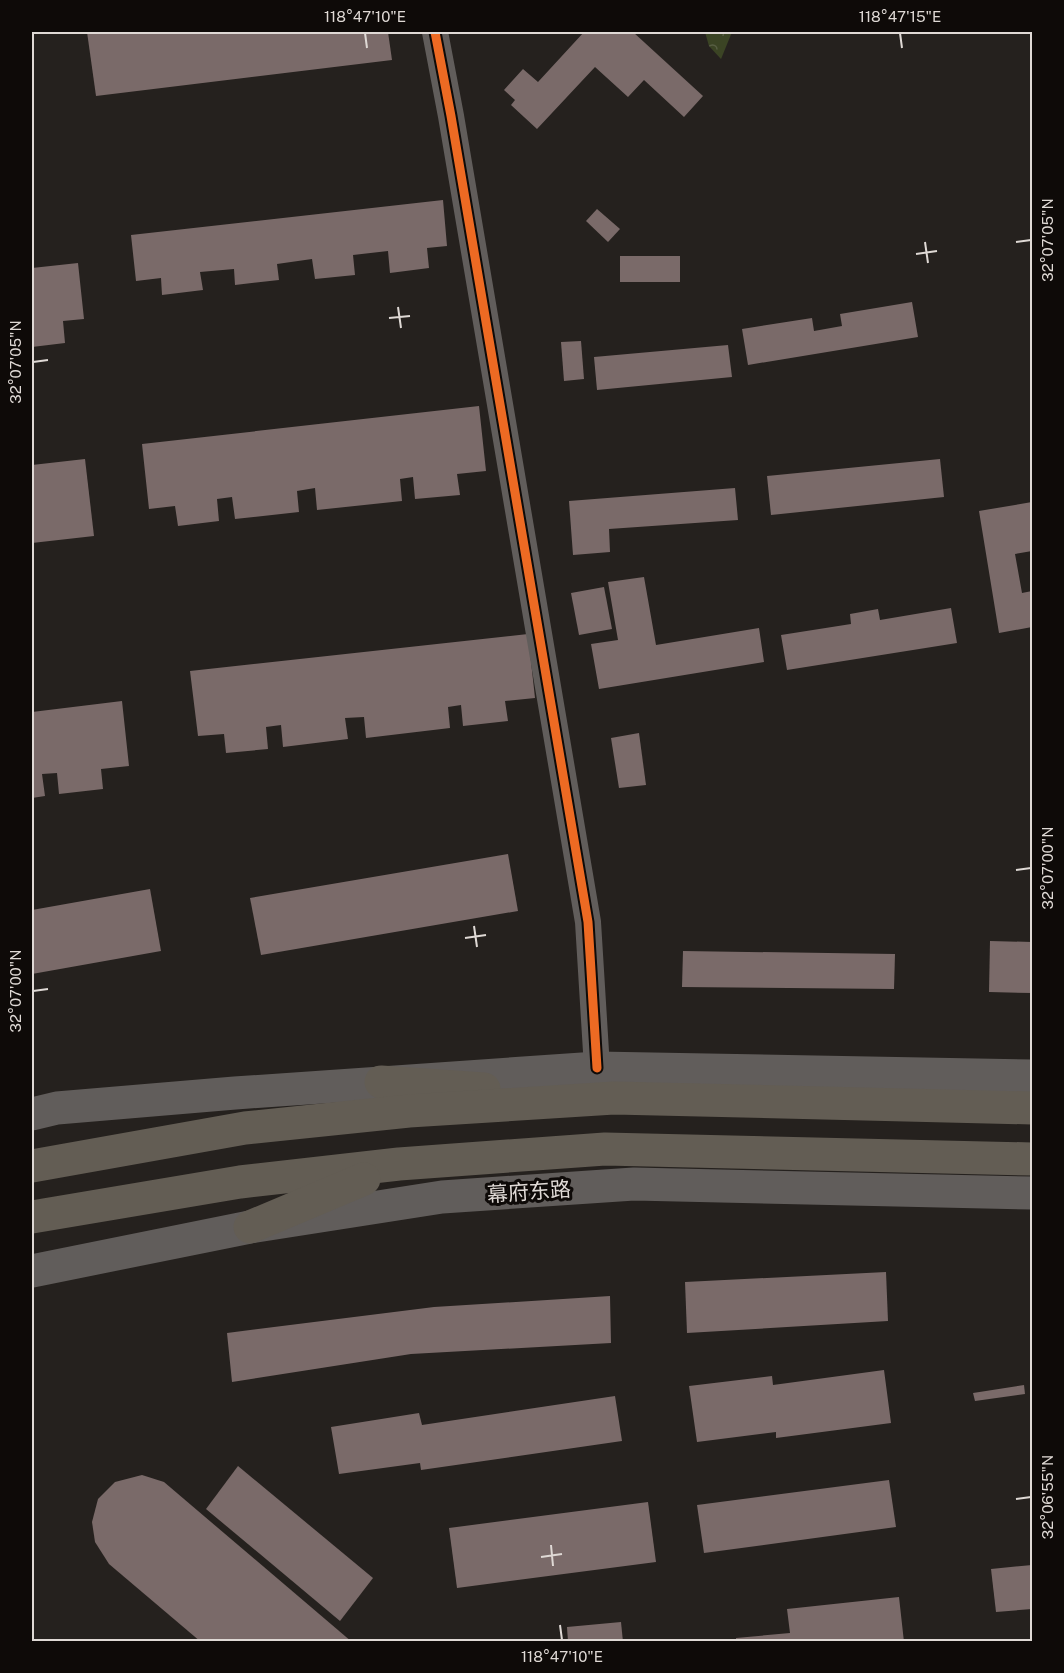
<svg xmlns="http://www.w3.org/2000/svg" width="1064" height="1673" viewBox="0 0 1064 1673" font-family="'Public Sans','Noto Sans SC',sans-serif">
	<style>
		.forest { fill: url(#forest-crowns) }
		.building { fill: #7a6a69 }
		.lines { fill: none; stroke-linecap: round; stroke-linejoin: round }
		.minor { stroke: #615d5b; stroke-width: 26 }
		.secondary { stroke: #615d5b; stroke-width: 33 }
		.trunk { stroke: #635d54; stroke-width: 33 }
		.cycleway-casing { stroke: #0e0a08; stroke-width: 13 }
		.cycleway { stroke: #ed6a23; stroke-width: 9 }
		.ticks { fill: none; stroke: #dfd9d5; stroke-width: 2 }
		.labels { text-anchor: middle; stroke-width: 6; stroke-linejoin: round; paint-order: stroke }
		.street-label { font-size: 21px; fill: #dfd9d5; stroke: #0e0a08 }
		.neatline { fill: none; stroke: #dfd9d5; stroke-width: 2 }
		.ticks-label { font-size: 15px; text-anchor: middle; fill: #dfd9d5 }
	</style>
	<defs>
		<pattern id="forest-crowns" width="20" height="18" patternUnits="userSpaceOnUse" patternTransform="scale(1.5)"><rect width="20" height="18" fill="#3b4424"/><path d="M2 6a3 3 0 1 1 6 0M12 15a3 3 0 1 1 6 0" fill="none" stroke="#575e43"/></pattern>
	</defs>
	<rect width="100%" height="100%" fill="#25211e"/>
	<!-- forest -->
	<path class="forest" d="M705,32H732L721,59L709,46Z"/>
	<!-- building -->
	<g class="building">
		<path d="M87,32H388L392,60L96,96Z"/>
		<path d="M584,32H633L703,96L684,117L644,80L628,97L595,67L537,129L511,105L515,100L504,90L523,69L538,82Z"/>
		<path d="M443,200L447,246L427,248L429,268L390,273L388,251L353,255L355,275L315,279L312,259L277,264L279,280L235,285L234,269L200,272L203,290L162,295L161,278L136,281L131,235Z"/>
		<path d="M597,209L620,229L608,242L586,221Z"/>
		<rect x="620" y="256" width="60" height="26"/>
		<path d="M78,263L84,319L63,321L65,343L32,347V268Z"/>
		<path d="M912,302L918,337L748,365L742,329L812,318L814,331L842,326L840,314Z"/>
		<path d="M581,341L584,379L564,381L561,342Z"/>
		<path d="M728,345L732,377L597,390L594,357Z"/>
		<path d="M479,406L486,471L457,474L460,495L415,499L413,477L400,479L402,501L317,510L315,488L297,491L299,512L235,519L232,497L217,499L219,521L178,526L175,506L149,509L142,444Z"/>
		<path d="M85,459L94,536L32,543V465Z"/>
		<path d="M940,459L944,497L771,515L767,476Z"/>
		<path d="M735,488L738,520L609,529L610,552L573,555L569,501Z"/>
		<path d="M1032,502V551L1015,554L1022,593L1032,591V627L999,633L979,511Z"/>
		<path d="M644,577L656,645L759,628L764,662L599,689L591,644L618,640L608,582Z"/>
		<path d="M604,587L612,629L579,635L571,593Z"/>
		<path d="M951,608L957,643L787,670L781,635L851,624L850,614L878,609L880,620Z"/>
		<path d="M528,634L535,698L505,701L508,721L463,726L461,705L448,707L450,728L366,738L364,717L345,718L348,739L283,747L281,725L266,727L268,749L226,753L224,734L198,736L190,671Z"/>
		<path d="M122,701L129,766L101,769L103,789L59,794L57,773L42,774L45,796L32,798V712Z"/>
		<path d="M639,733L646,785L619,788L611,738Z"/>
		<path d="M508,854L518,911L261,955L250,898Z"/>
		<path d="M150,889L161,951L32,974V910Z"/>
		<path d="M990,941L1032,942V993L989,992Z"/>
		<path d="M683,951L895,954L894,989L682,987Z"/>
		<path d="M886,1272L888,1321L687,1333L685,1282Z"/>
		<path d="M610,1296L611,1343L411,1354L232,1382L227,1333L434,1307Z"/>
		<path d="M884,1370L891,1423L776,1438V1432L697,1442L689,1386L772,1376L773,1385Z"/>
		<path d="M1024,1385L1025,1394L975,1401L973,1393Z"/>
		<path d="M615,1396L622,1441L421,1470L420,1463L339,1474L331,1427L419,1413L422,1425Z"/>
		<path d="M238,1466L373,1578L340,1621L206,1509Z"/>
		<path d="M142,1475L164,1482L352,1642H201L109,1564L95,1542L92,1522L98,1499L115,1482Z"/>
		<path d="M889,1480L896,1527L704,1553L697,1505Z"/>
		<path d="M648,1502L656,1562L457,1588L449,1528Z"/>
		<path d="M1032,1565V1609L996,1612L991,1569Z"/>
		<path d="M899,1597L904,1642H736V1638L790,1633L787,1609Z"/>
		<path d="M621,1622L623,1642H568L567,1627Z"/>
	</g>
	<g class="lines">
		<!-- minor -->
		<path class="minor" d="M435,32L451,116L588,922L597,1068"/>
		<!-- secondary -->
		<g class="secondary">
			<path d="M32,1114L57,1108L235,1093L597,1068L1032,1076"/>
			<path d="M32,1271L250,1227L442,1197L634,1184L1032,1193"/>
		</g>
		<!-- trunk -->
		<g class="trunk">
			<path d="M381,1082L484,1089"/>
			<path d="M32,1166L245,1128L409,1111L614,1098L1032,1108"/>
			<path d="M32,1217L240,1182L399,1164L605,1149L1032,1159"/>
			<path d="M250,1227L364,1179"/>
		</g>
		<!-- cycleway casing -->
		<g class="cycleway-casing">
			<path id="cycleway" d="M435,32L451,116L588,922L597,1068"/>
		</g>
		<!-- cycleway -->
		<use href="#cycleway" class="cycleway"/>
	</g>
	<!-- ticks -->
	<path class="ticks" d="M365,33L367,48M900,33L902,48M925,242L928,263M1016,242L1031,240M916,254L937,251M398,307L401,328M389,318L410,316M33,362L48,360M1016,870L1031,868M474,926L477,947M465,938L486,935M33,991L48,989M1016,1499L1031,1497M551,1545L553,1566M541,1557L562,1554M560,1625L562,1640"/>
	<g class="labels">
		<!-- street labels -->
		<g class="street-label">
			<text transform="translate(529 1192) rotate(-4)" y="7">幕府东路</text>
		</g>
	</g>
	<!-- border -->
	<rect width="1064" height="1673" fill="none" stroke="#0e0a08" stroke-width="66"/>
	<rect x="33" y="33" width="998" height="1607" class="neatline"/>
	<g class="ticks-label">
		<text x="365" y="22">118°47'10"E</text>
		<text x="900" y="22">118°47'15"E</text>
		<text transform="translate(1048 240) rotate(-90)" y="5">32°07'05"N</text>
		<text transform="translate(16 362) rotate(-90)" y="5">32°07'05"N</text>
		<text transform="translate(1048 868) rotate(-90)" y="5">32°07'00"N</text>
		<text transform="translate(16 991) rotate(-90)" y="5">32°07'00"N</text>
		<text transform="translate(1048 1497) rotate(-90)" y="5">32°06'55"N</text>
		<text x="562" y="1662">118°47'10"E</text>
	</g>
</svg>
